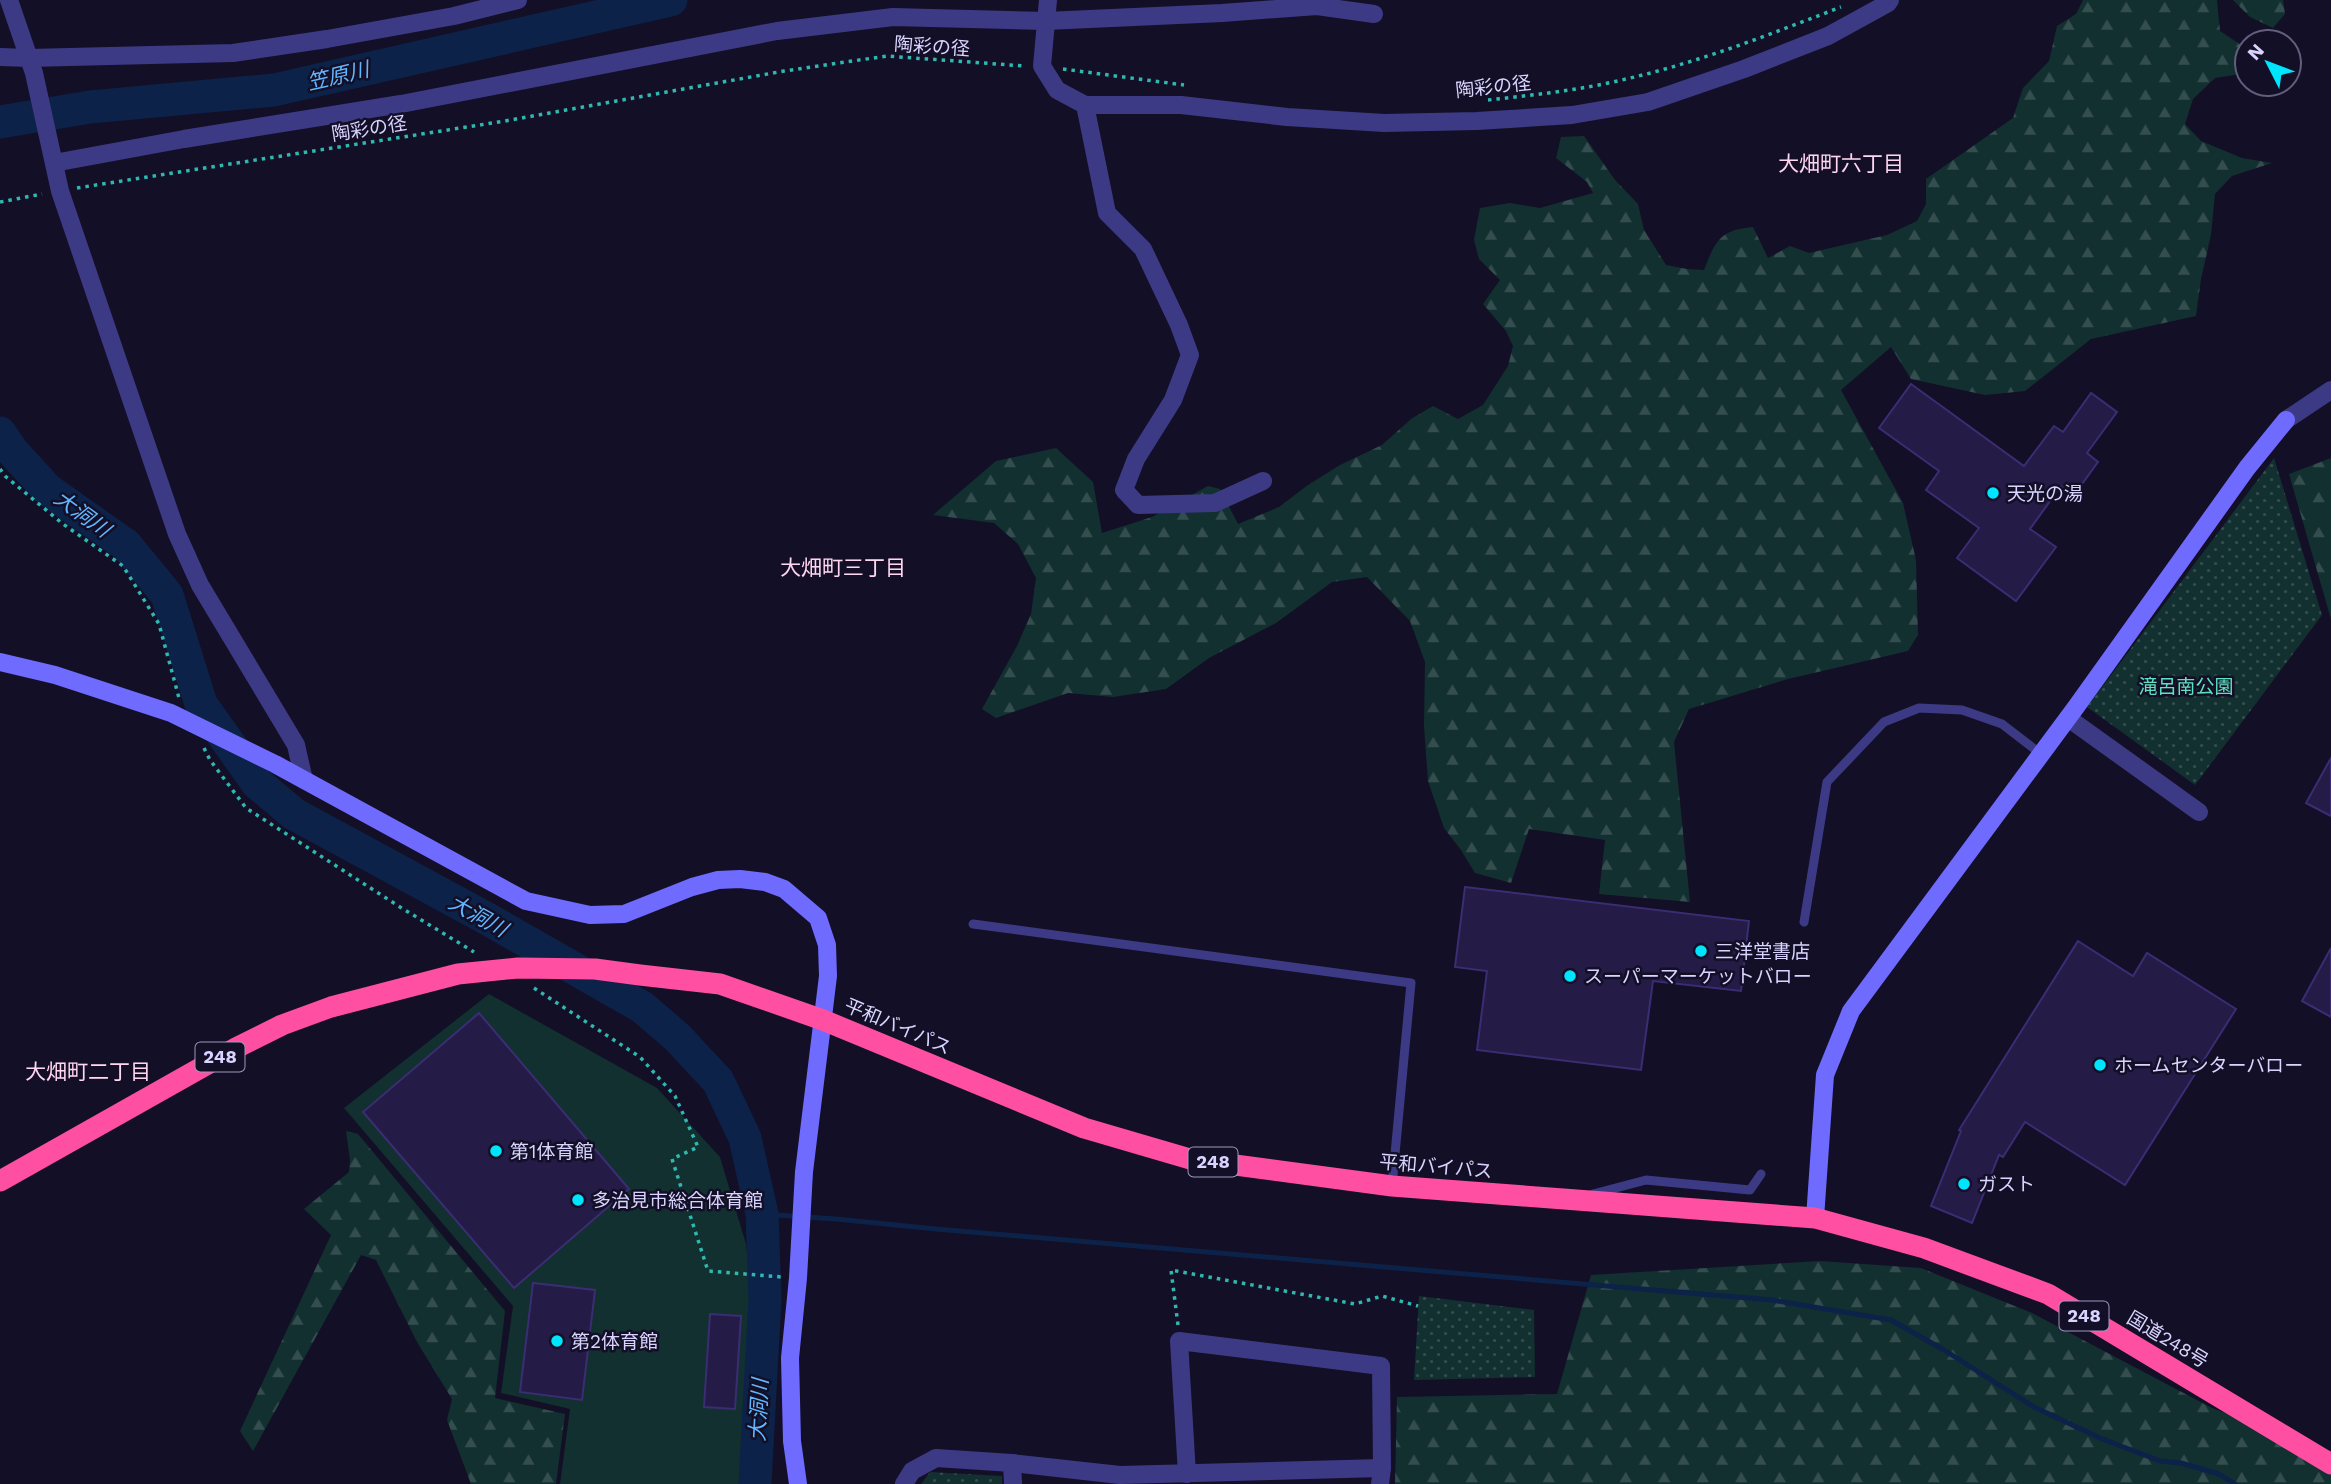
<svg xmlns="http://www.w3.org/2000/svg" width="2331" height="1484" viewBox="0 0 2331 1484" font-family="'Work Sans','Noto Sans JP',sans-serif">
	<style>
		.grass { fill: #12302f }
		.forest { fill: url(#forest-firs) }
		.park { fill: url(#park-dots) }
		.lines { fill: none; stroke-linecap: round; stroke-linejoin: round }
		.stream { stroke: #0c2248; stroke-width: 5 }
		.river { stroke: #0c2248; stroke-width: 33 }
		.building { fill: #241b47; stroke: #3b2d73; stroke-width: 2 }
		.path { stroke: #2fb8b0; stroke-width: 3.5; stroke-dasharray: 3.5 5; stroke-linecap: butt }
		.lane { stroke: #3d3a85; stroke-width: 9 }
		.street { stroke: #3d3a85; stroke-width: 18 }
		.secondary { stroke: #6f6bff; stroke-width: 18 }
		.highway { stroke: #ff4fa3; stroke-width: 21 }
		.poi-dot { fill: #00e5ff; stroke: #130f26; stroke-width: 2.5 }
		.labels { text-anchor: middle; stroke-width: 5; stroke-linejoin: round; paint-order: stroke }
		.shield { fill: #130f26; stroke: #9e99be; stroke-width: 2 }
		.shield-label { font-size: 18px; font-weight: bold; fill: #d9d4ff }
		.street-label { font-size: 19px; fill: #d9d4ff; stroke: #130f26 }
		.poi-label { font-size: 19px; fill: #d9d4ff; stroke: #130f26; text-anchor: start }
		.park-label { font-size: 19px; fill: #5fe0c0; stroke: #130f26 }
		.water-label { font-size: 21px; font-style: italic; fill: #62b6ff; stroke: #130f26 }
		.neighbourhood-label { font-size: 21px; fill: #ffd6f0; stroke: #130f26 }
	</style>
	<defs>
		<pattern id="forest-firs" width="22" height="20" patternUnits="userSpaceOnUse" patternTransform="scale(1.75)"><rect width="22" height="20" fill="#12302f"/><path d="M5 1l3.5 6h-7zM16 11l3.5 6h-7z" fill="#344d4e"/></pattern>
		<pattern id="park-dots" width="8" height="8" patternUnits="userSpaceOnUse" patternTransform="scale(1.75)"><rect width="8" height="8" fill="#12302f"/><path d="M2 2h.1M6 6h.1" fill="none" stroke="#344d4e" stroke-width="1.8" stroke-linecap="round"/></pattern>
	</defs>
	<rect width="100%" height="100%" fill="#130f26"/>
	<!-- grass -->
	<path class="grass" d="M489,994L657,1088L720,1157L746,1244L755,1314L749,1484H560L570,1409L501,1393L513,1306L344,1108Z"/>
	<!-- forest -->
	<g class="forest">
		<path d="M2083,0H2217L2220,31L2247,49V73L2215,78L2193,99L2185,124L2201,141L2242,158L2272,163L2232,176L2215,194L2211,235L2201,279L2196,316L2091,339L2025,391L1985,395L1911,379L1891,347L1841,390L1903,503L1916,560L1918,635L1908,651L1788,679L1689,709L1674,742L1690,902L1599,894L1605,840L1529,829L1511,883L1475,873L1461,850L1444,828L1428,781L1424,726L1425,662L1410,621L1367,577L1332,582L1276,623L1209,658L1166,689L1113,697L1068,693L996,718L982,709L1017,646L1031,614L1036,578L1018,544L994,523L933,515L996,461L1056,448L1093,482L1102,533L1152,517L1208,486L1220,489L1238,524L1279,507L1308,485L1340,465L1382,445L1411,419L1433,406L1458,419L1483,405L1508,366L1513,346L1506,331L1483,304L1500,280L1479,259L1474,240L1480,208L1510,203L1540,208L1593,193L1587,182L1556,158L1561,137L1584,136L1615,180L1638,204L1644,230L1666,265L1687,269L1704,270C1716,240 1720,230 1753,227L1768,258L1790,246L1809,253L1887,235L1917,221L1926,204V179L2013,118L2023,88L2049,61L2057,26L2076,14Z"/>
		<path d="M2233,0H2283L2285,14L2273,28L2250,17Z"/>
		<path d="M2331,458V619L2289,474Z"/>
		<path d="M346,1131L358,1134L505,1311L495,1398L565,1414L556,1484H471L447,1420L452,1399L417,1342L376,1260L361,1255L253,1451L240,1431L331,1235L304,1209L349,1172L350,1160Z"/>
		<path d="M1820,1261L1921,1268L2032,1313L2212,1408L2331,1451V1484H1395L1397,1397L1557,1394L1591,1275Z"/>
	</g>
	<!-- park -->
	<g class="park">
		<path d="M2274,458L2322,615L2195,785L2087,707Z"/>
		<path d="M1419,1296L1534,1310L1535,1377L1414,1380Z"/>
		<path d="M930,1472L1002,1476V1484H921Z"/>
	</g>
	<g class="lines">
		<!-- stream -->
		<path class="stream" d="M762,1214L836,1219L936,1229L1772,1300L1891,1320L1944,1350L2034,1407L2100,1438L2160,1461L2181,1463L2219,1474L2235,1484"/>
		<!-- river -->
		<g class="river">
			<path d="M0,122L90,107L274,90L671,0"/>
			<path d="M0,433L12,451L48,490L126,545L167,595L201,704L257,783L294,814L484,917L642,1007L677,1037L718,1081L745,1138L762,1214L765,1299L755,1484"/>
		</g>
	</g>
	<!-- building -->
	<g class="building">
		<path d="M1911,384L2024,466L2054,426L2063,432L2091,393L2117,412L2087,453L2098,462L2074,495L2061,486L2030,529L2056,547L2016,601L1957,558L1979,528L1926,490L1939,471L1879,428Z"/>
		<path d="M2331,758V816L2306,803Z"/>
		<path d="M1465,887L1749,921L1741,991L1653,981L1641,1070L1477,1050L1487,971L1455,967Z"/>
		<path d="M2078,941L2133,976L2147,953L2236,1009L2125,1185L2025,1122L2003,1157L1999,1155L1972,1223L1931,1206L1961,1131L1959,1130Z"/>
		<path d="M2331,948V1017L2302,1001Z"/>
		<path d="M479,1013L629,1189L514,1288L363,1112Z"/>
		<path d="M533,1283L595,1290L582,1400L520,1392Z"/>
		<path d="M710,1314L741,1316L735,1409L704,1407Z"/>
	</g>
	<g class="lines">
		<!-- path -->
		<g class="path">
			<path d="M1063,69L1184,85"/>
			<path d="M1488,100C1534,95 1581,90 1626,79C1700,62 1771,34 1841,7"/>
			<path d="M77,188L505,121L784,71L887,56L1024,66"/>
			<path d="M0,202L42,194"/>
			<path d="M0,469L5,476L63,524L123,566L159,624L179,698"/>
			<path d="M204,748L210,760L246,808L400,907L474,952"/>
			<path d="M534,988L640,1057L675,1096L698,1147L672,1159L708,1271L782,1277"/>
			<path d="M1178,1325L1171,1270L1355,1304L1382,1296L1418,1306"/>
		</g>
		<!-- lane -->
		<g class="lane">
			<path d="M1804,922L1827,782L1884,722L1919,708L1962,710L2002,724L2041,754"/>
			<path d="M973,924L1411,983L1392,1186"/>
			<path d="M1593,1194L1646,1180L1750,1190L1761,1174"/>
		</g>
		<!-- street -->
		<g class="street">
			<path d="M9,0L34,73L60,191L177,534L200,585L296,745L304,780"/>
			<path d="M1048,0L1042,66L1057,90L1085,105L1107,213L1143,249L1179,325L1190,355L1173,400L1136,459L1124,490L1138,505L1215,503L1263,481"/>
			<path d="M0,57L29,58L233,53L327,39L454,16L518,0"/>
			<path d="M1085,105H1181L1287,117L1384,123L1477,121L1572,115L1648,102L1744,69L1828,36L1888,3L1890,0"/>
			<path d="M54,163L184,139L401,104L777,31L893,17L1046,21L1222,13L1317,6L1374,14"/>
			<path d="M2286,420L2331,390"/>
			<path d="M2068,718L2199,812"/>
			<path d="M1012,1463L1013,1484"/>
			<path d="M1187,1474L1179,1341L1381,1366L1382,1468L1380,1484"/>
			<path d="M904,1484L912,1471L936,1458L1012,1463L1120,1475L1382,1468"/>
		</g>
		<!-- secondary -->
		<g class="secondary">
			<path d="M0,662L55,675L171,713L275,764L526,901L590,915L624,914L692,887L718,880L740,879L765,882L784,889L818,918L827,945L828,976L804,1172L798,1278L790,1358L792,1441L798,1484"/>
			<path d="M1815,1218L1825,1075L1851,1011L2076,707L2247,468L2286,420"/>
		</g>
		<!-- highway -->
		<path class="highway" d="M0,1181L236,1048L282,1025L331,1007L458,974L518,968L595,969L640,975L720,984L823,1020L1084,1128L1190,1159L1392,1186L1815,1218L1924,1248L2048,1294L2331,1464"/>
	</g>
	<!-- markers -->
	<g class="poi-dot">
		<circle cx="1993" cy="493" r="7"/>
		<circle cx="1701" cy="951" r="7"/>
		<circle cx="1570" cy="976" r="7"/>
		<circle cx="2100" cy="1065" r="7"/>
		<circle cx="496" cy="1151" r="7"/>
		<circle cx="1964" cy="1184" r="7"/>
		<circle cx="578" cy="1200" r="7"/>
		<circle cx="557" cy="1341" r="7"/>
	</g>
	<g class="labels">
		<!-- shield labels -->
		<g class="shield">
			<rect x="195.5" y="1042.5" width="49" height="29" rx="5"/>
			<rect x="1188.5" y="1147.5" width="49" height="29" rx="5"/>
			<rect x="2059.5" y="1301.5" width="49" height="29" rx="5"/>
		</g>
		<g class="shield-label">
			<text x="220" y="1063">248</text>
			<text x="1213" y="1168">248</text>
			<text x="2084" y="1322">248</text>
		</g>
		<!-- street labels -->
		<g class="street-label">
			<text transform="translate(932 46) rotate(4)" y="7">陶彩の径</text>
			<text transform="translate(1493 86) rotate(-6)" y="7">陶彩の径</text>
			<text transform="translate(369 128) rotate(-9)" y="7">陶彩の径</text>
			<text transform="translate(898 1026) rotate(23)" y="7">平和バイパス</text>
			<text transform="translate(1436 1166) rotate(5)" y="7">平和バイパス</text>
			<text transform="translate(2168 1339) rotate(31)" y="7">国道248号</text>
		</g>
		<!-- poi labels -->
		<g class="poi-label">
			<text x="2007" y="500">天光の湯</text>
			<text x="1715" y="958">三洋堂書店</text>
			<text x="1584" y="983">スーパーマーケットバロー</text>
			<text x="2114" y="1072">ホームセンターバロー</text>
			<text x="510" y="1158">第1体育館</text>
			<text x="1978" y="1191">ガスト</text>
			<text x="592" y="1207">多治見市総合体育館</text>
			<text x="571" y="1348">第2体育館</text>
		</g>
		<!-- park labels -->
		<g class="park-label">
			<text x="2186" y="693">滝呂南公園</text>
		</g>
		<!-- water labels -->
		<g class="water-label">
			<text transform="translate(338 76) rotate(-13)" y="7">笠原川</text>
			<text transform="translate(82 514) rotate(36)" y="7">大洞川</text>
			<text transform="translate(478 916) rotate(29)" y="7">大洞川</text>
			<text transform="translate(759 1410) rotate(-87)" y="7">大洞川</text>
		</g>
		<!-- neighbourhood labels -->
		<g class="neighbourhood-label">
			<text x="1841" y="171">大畑町六丁目</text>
			<text x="843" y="575">大畑町三丁目</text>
			<text x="88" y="1079">大畑町二丁目</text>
		</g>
	</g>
	<!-- north arrow -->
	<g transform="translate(2268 63) rotate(312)"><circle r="33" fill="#130f26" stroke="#625e7d" stroke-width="2"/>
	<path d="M0-5L12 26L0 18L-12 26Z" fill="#00e5ff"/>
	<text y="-10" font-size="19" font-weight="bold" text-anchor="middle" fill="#d9d4ff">N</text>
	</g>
</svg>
